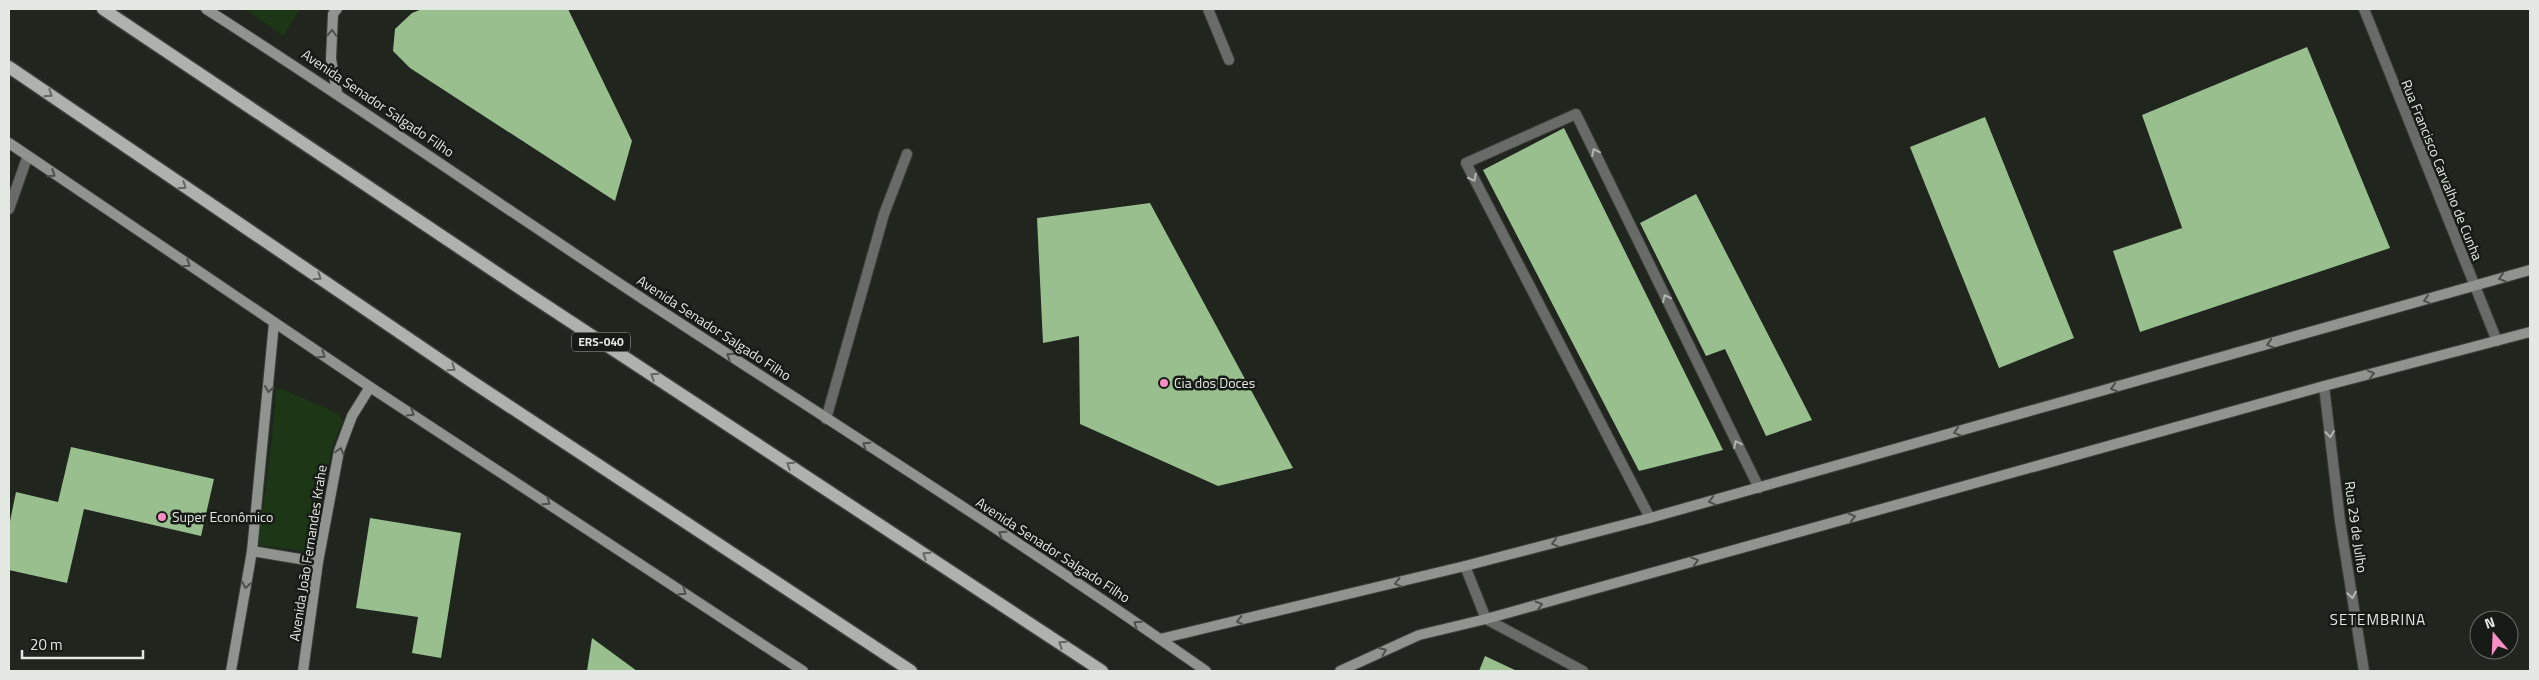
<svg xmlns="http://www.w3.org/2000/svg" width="2539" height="680" viewBox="0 0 2539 680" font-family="'Titillium Web',sans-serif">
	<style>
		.green { fill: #1d3616 }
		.building { fill: #99bf8f }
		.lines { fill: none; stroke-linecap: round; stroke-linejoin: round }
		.service-casing { stroke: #3b403a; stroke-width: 12 }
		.minor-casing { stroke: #3b403a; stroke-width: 12 }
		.secondary-casing { stroke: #3b403a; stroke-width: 12 }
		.primary-casing { stroke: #3b403a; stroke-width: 15 }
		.service { stroke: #686b67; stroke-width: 10 }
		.minor { stroke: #686b67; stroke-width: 10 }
		.secondary { stroke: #8f948e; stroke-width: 10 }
		.primary { stroke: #adb3ac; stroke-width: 12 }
		.oneway { stroke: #4c514b }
		.oneway2 { stroke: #626760 }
		.oneway3 { stroke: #b2b6b1 }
		.poi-dot { fill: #fa8fc6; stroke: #161b15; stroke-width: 2 }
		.labels { text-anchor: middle; stroke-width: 5; stroke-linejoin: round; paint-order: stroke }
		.shield { fill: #161b15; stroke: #a6aaa5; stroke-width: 1 }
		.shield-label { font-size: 12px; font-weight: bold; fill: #e4e8e3 }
		.street-label { font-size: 14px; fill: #e4e8e3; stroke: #161b15 }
		.poi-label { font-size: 14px; fill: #e4e8e3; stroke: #161b15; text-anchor: start }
		.neighbourhood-label { font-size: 15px; letter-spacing: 1px; fill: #e4e8e3; stroke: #161b15 }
	</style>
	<rect width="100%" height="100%" fill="#20251e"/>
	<!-- green -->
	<g class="green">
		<path d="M245,9H300L283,36Z"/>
		<path d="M276,389H282L339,414L343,422L333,443L312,552L256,545C260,533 260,523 262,511C269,471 273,430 276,389Z"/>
	</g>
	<!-- building -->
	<g class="building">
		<path d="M422,9H568L632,141L615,201L410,68L393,51L395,29L412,13Z"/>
		<path d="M2307,47L2390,248L2140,332L2113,251L2182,228L2185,236L2142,115Z"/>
		<path d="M1985,117L2074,338L1999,368L1910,147Z"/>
		<path d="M1564,128L1723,450L1639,471L1483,170Z"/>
		<path d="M1696,194L1812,420L1766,436L1725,349L1706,356L1640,223Z"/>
		<path d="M1150,203L1293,468L1218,486L1080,424L1079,336L1043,343L1037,218Z"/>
		<path d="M71,447L214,479L201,536L84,509L67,583L9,570V526L16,492L58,502Z"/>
		<path d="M370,518L461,533L441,658L412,653L418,617L356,608Z"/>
		<path d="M592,638L637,671H587Z"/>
		<path d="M1485,656L1517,671H1479Z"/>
	</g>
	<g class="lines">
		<!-- service casing -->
		<g class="service-casing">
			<g id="service">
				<path d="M9,209L27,158"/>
				<path d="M826,419L884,214L907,154"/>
				<path d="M1650,518L1466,163L1576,114L1759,488"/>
			</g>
		</g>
		<!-- minor casing -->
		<g class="minor-casing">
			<g id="minor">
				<path d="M1208,9L1229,60"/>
				<path d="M2364,9L2497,341"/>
				<path d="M2324,386L2340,521L2364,671"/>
				<path d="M1465,566L1486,619L1583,671"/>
			</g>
		</g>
		<!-- secondary casing -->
		<g class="secondary-casing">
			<g id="secondary">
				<path d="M206,9C353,103 497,203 643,299C831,422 1022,542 1206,671"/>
				<path d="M337,9L333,14L331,59L337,92"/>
				<path d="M9,143L370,387L803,671"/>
				<path d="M252,551L318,562"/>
				<path d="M1160,639L1465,566L1650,518L2530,270"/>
				<path d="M231,671L252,551L274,323"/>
				<path d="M303,671L318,562L339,451L352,416L370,387"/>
				<path d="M1340,671L1419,635L1486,619L2324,386L2530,332"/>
			</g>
		</g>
		<!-- primary casing -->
		<g class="primary-casing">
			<g id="primary">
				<path d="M103,9L527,293L1102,671"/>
				<path d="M9,67L471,381L911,671"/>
			</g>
		</g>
		<!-- service -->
		<use href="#service" class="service"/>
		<!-- minor -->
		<use href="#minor" class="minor"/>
		<!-- secondary -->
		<use href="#secondary" class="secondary"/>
		<!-- primary -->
		<use href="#primary" class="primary"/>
	</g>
	<!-- one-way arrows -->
	<defs><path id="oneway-chevron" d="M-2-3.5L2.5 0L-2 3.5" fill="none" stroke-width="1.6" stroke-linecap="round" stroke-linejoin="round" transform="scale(1.25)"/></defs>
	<g class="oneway">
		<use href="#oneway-chevron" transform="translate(332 33) rotate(-87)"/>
		<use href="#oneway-chevron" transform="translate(52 174) rotate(34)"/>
		<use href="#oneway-chevron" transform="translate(187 264) rotate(34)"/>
		<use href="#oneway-chevron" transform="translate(2502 278) rotate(164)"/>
		<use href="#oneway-chevron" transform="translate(2427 300) rotate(164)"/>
		<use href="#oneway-chevron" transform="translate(2270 344) rotate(164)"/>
		<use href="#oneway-chevron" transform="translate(322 355) rotate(34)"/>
		<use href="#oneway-chevron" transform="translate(730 356) rotate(-147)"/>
		<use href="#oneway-chevron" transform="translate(2371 374) rotate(-14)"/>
		<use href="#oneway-chevron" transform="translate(2114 388) rotate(164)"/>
		<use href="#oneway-chevron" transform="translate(269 389) rotate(96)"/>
		<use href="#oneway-chevron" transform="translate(411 413) rotate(32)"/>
		<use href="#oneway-chevron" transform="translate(1957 432) rotate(164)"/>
		<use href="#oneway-chevron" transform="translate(866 445) rotate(-147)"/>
		<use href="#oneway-chevron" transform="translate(340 451) rotate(-74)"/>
		<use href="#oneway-chevron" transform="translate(1712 501) rotate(165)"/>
		<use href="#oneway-chevron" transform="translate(547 502) rotate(34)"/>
		<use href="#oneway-chevron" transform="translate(1852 517) rotate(-16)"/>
		<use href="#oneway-chevron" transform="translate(1002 534) rotate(-147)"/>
		<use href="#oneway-chevron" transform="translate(1555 543) rotate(165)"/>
		<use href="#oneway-chevron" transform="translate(1695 561) rotate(-16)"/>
		<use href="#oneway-chevron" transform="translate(1398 583) rotate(166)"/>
		<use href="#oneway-chevron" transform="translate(246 585) rotate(100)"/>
		<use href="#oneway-chevron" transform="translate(683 592) rotate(34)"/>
		<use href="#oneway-chevron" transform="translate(1539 605) rotate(-16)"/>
		<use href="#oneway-chevron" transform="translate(1240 621) rotate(166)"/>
		<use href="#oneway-chevron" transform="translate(1137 624) rotate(-146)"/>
		<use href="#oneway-chevron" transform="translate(1383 651) rotate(-23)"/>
	</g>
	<g class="oneway2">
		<use href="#oneway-chevron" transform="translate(49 94) rotate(34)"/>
		<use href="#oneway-chevron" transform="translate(183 186) rotate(34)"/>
		<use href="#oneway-chevron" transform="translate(318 277) rotate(34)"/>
		<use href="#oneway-chevron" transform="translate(452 368) rotate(34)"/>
		<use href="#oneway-chevron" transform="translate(654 376) rotate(-147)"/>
		<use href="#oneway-chevron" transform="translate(790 465) rotate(-147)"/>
		<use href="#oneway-chevron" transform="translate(926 555) rotate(-147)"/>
		<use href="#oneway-chevron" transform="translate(1062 644) rotate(-146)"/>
	</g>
	<g class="oneway3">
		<use href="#oneway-chevron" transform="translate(1595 152) rotate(-116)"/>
		<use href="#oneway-chevron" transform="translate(1473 178) rotate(63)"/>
		<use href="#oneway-chevron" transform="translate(1666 298) rotate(-116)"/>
		<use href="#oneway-chevron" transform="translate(2330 434) rotate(83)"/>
		<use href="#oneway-chevron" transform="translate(1737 444) rotate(-116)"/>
		<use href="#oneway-chevron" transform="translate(2352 595) rotate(81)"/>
	</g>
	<!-- markers -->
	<g class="poi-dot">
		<circle cx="1164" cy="383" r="5"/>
		<circle cx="162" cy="517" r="5"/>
	</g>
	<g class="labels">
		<!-- shield labels -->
		<rect class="shield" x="572" y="332.5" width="58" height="19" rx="4"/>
		<g class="shield-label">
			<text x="601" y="346">ERS-040</text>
		</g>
		<!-- street labels -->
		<g class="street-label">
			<text transform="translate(378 103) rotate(34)" y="5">Avenida Senador Salgado Filho</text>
			<text transform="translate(2442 170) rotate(68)" y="5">Rua Francisco Carvalho de Cunha</text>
			<text transform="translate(714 328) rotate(33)" y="5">Avenida Senador Salgado Filho</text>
			<text transform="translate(2356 527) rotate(82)" y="5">Rua 29 de Julho</text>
			<text transform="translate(1053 550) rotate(33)" y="5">Avenida Senador Salgado Filho</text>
			<text transform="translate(308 553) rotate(-81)" y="5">Avenida João Fernandes Krahe</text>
		</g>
		<!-- poi labels -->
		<g class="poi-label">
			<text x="1174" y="388">Cia dos Doces</text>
			<text x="172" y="522">Super Econômico</text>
		</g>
		<!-- neighbourhood labels -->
		<g class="neighbourhood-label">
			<text x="2378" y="625">SETEMBRINA</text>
		</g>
	</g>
	<!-- border -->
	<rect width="2539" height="680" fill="none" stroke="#e4e8e3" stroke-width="20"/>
	<!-- north arrow -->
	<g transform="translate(2494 635) rotate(341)"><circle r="24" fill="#161b15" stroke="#686d67"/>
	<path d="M0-4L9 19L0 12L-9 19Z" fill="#fa8fc6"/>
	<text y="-8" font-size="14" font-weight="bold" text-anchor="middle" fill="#e4e8e3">N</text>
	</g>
	<!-- scale -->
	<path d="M22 650v8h121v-8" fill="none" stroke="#e4e8e3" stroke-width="2.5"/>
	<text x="30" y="650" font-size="15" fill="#e4e8e3" stroke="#161b15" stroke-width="4" paint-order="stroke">20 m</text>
</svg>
